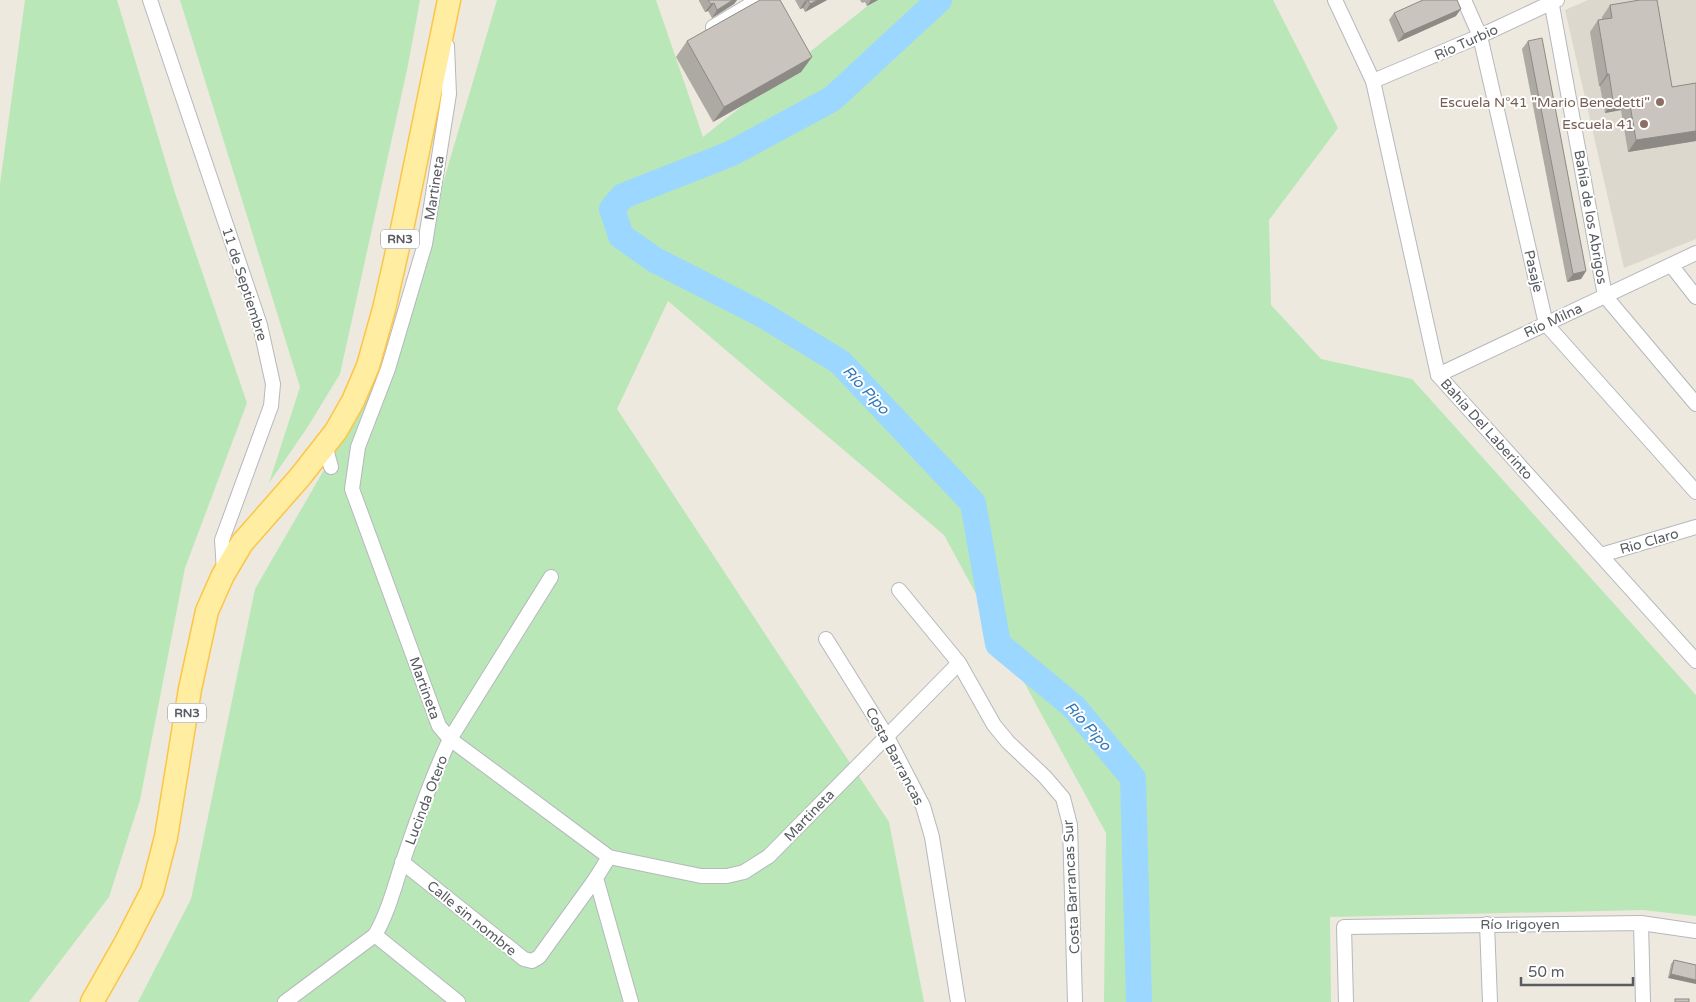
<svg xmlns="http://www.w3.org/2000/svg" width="1696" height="1002" viewBox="0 0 1696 1002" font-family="'Varela Round',sans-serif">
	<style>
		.education { fill: #dcd8cd }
		.green { fill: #b9e7b8 }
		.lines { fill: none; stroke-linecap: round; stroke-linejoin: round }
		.river { stroke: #9cd7ff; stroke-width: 26 }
		.minor-casing { stroke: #b5b8bd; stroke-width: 16 }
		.primary-casing { stroke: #fcc548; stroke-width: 25 }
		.minor { stroke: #fff; stroke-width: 14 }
		.primary { stroke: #ffeda1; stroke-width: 22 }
		.wall { fill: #ada9a3 }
		.shaded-wall { fill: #8d8a85 }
		.building { fill: #c9c5be; stroke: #8d8a85 }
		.education-dot { fill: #8d6e63; stroke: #fff; stroke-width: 2 }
		.labels { text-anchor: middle; stroke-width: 4; stroke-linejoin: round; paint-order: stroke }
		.shield { fill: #fff; stroke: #8a8d90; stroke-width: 1 }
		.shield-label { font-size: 12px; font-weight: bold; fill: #585c61 }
		.street-label { font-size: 14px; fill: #585c61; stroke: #fff }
		.education-label { font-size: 14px; fill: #785e54; stroke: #fff; text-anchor: end }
		.water-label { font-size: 15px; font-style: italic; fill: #3278b8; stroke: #fff }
	</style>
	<rect width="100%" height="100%" fill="#ede9de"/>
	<!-- education -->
	<path class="education" d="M1588,0H1696V239L1624,268L1565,10Z"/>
	<!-- green -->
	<g class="green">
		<path d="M25,0H117L175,193L247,403L185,568L140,800L109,897L29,1002H0V184Z"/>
		<path d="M180,0H420L407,70L340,374L307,428L269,483L300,387Z"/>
		<path d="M497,0H656L703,137L875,0H1273L1338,128L1269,220L1271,305L1321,359L1412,379L1696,695V916L1643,910L1330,917L1331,1002H1104L1106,833L944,535L668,301L617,409L889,822L924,1002H138L191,899L255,589L394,349Z"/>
	</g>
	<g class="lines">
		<!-- river -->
		<path class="river" d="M939,0L832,99L730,154L623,196L612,209L621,236L655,260L763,315L840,362L973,503L998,644L1074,707L1133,778L1139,1002"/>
		<!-- minor casing -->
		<g class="minor-casing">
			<g id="minor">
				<path d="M150,0L260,325L273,384L271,406L222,540L224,571"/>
				<path d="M1335,0L1373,81L1438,375L1696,661"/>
				<path d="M1464,0L1480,36L1546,324L1696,492"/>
				<path d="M1551,0L1605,296L1696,404"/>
				<path d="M713,27L758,0"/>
				<path d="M447,46L449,94L425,244L388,369L358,447L352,489L439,726L450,739L609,857L701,876H727L744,872L769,856L959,663"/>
				<path d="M1373,81L1480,36L1557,0"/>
				<path d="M1671,265L1696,297"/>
				<path d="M1438,375L1696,253"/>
				<path d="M325,445L331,467"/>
				<path d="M1601,555L1696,527"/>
				<path d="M899,590L959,663L994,725L1008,742L1045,777L1063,798L1070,825L1075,1002"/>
				<path d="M826,639L886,735L923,806L932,837L958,1002"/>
				<path d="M609,857L596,878L631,1002"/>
				<path d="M402,862L524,959L532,961L539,957L596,878"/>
				<path d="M1641,923L1643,1002"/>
				<path d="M1487,924L1490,1002"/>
				<path d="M375,935L458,1002"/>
				<path d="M285,1002L375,935C388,913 394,888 402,864C416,822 431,779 450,739L551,577"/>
				<path d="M1346,1002L1344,927L1641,923L1696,931"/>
			</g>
		</g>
		<!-- primary casing -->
		<g class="primary-casing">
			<path id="primary" d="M92,1002L126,942L152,891L166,837L190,689L207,611L223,575L242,543L300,477L336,431L353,401L368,366L384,309L401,234L449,0"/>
		</g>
		<!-- minor -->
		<use href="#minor" class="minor"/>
		<!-- primary -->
		<use href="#primary" class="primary"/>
	</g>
	<!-- wall -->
	<g class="wall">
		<path d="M699,0H737L734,4L712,18L708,11L705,12L699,1Z"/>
		<path d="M795,0H827L805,12L803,8L800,9Z"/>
		<path d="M860,0H878L867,6L865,2L862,3Z"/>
		<path d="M1610,5L1672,87L1696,83V141L1628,152L1621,110L1605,113L1600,86H1599L1590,32L1598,20L1602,19V17Z"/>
		<path d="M1394,13L1456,16L1398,42L1389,20Z"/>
		<path d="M687,41L812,57L801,72L713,122L676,57Z"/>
		<path d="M1528,41L1586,271L1581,279L1567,282L1522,49Z"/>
		<path d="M1674,960L1696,965L1668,978L1671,964Z"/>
	</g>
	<!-- shaded-wall -->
	<g class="shaded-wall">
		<path d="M733,0H737L734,4L712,18L717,10Z"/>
		<path d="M808,0L803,8L800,9L805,1Z"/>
		<path d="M818,0H827L805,12L810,4Z"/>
		<path d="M871,0H878L867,6Z"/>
		<path d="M714,3L708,11L705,12L711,4Z"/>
		<path d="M1461,9L1456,16L1398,42L1404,34Z"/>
		<path d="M812,57L801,72L713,122L724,107Z"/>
		<path d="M1607,74H1609L1600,86H1599Z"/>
		<path d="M1629,99L1621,110L1605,113L1613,101Z"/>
		<path d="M1696,131V141L1628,152L1636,140Z"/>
		<path d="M1586,271L1581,279L1567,282L1573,274Z"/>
		<path d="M1671,974L1696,980V984L1668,978Z"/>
	</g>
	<!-- building -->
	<g class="building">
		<path d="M708,0H733L717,10L714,3L711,4Z"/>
		<path d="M760,0H780L812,57L724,107L687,41Z"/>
		<path d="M808,0H818L810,4Z"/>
		<path d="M1423,0H1457L1461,9L1404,34L1394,13Z"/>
		<path d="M1640,0H1657L1672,87L1696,83V131L1636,140L1629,99L1613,101L1609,74H1607L1598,20L1612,18L1610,5Z"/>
		<path d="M1542,38L1586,271L1573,274L1528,41Z"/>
		<path d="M1674,960L1696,965V980L1671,974Z"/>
		<rect x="1675" y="999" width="14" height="3"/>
	</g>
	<!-- markers -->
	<g class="education-dot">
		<circle cx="1660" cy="102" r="5"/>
		<circle cx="1644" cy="124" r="5"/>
	</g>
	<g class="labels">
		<!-- shield labels -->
		<g class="shield">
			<rect x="381" y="229.5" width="38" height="19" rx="4"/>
			<rect x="168" y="703.5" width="38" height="19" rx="4"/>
		</g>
		<g class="shield-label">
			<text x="400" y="243">RN3</text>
			<text x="187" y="717">RN3</text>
		</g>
		<!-- street labels -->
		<g class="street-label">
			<text transform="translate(1466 42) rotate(-24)" y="5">Río Turbio</text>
			<text transform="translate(434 188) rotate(-81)" y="5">Martineta</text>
			<text transform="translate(1591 217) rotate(80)" y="5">Bahía de los Abrigos</text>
			<text transform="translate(1534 271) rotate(77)" y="5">Pasaje</text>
			<text transform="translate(245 284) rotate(72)" y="5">11 de Septiembre</text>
			<text transform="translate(1553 320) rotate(-25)" y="5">Río Milna</text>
			<text transform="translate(1487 429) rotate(48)" y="5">Bahía Del Laberinto</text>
			<text transform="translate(1649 541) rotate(-16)" y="5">Rio Claro</text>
			<text transform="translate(425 688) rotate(70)" y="5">Martineta</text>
			<text transform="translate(895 756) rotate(62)" y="5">Costa Barrancas</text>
			<text transform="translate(426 800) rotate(-69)" y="5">Lucinda Otero</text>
			<text transform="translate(809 815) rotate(-46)" y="5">Martineta</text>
			<text transform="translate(1071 887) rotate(-93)" y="5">Costa Barrancas Sur</text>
			<text transform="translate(472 918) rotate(39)" y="5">Calle sin nombre</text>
			<text x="1520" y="929">Río Irigoyen</text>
		</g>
		<!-- education labels -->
		<g class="education-label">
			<text x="1650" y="107">Escuela N°41 "Mario Benedetti"</text>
			<text x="1634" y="129">Escuela 41</text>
		</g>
		<!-- water labels -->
		<g class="water-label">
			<text transform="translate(866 390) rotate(47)" y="5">Río Pipo</text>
			<text transform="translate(1088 726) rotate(48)" y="5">Río Pipo</text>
		</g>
	</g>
	<!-- scale -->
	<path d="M1521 977v8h112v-8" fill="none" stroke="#585c61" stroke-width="2.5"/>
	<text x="1528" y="977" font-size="15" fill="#585c61" stroke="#ffffff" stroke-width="4" paint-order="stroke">50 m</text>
</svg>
